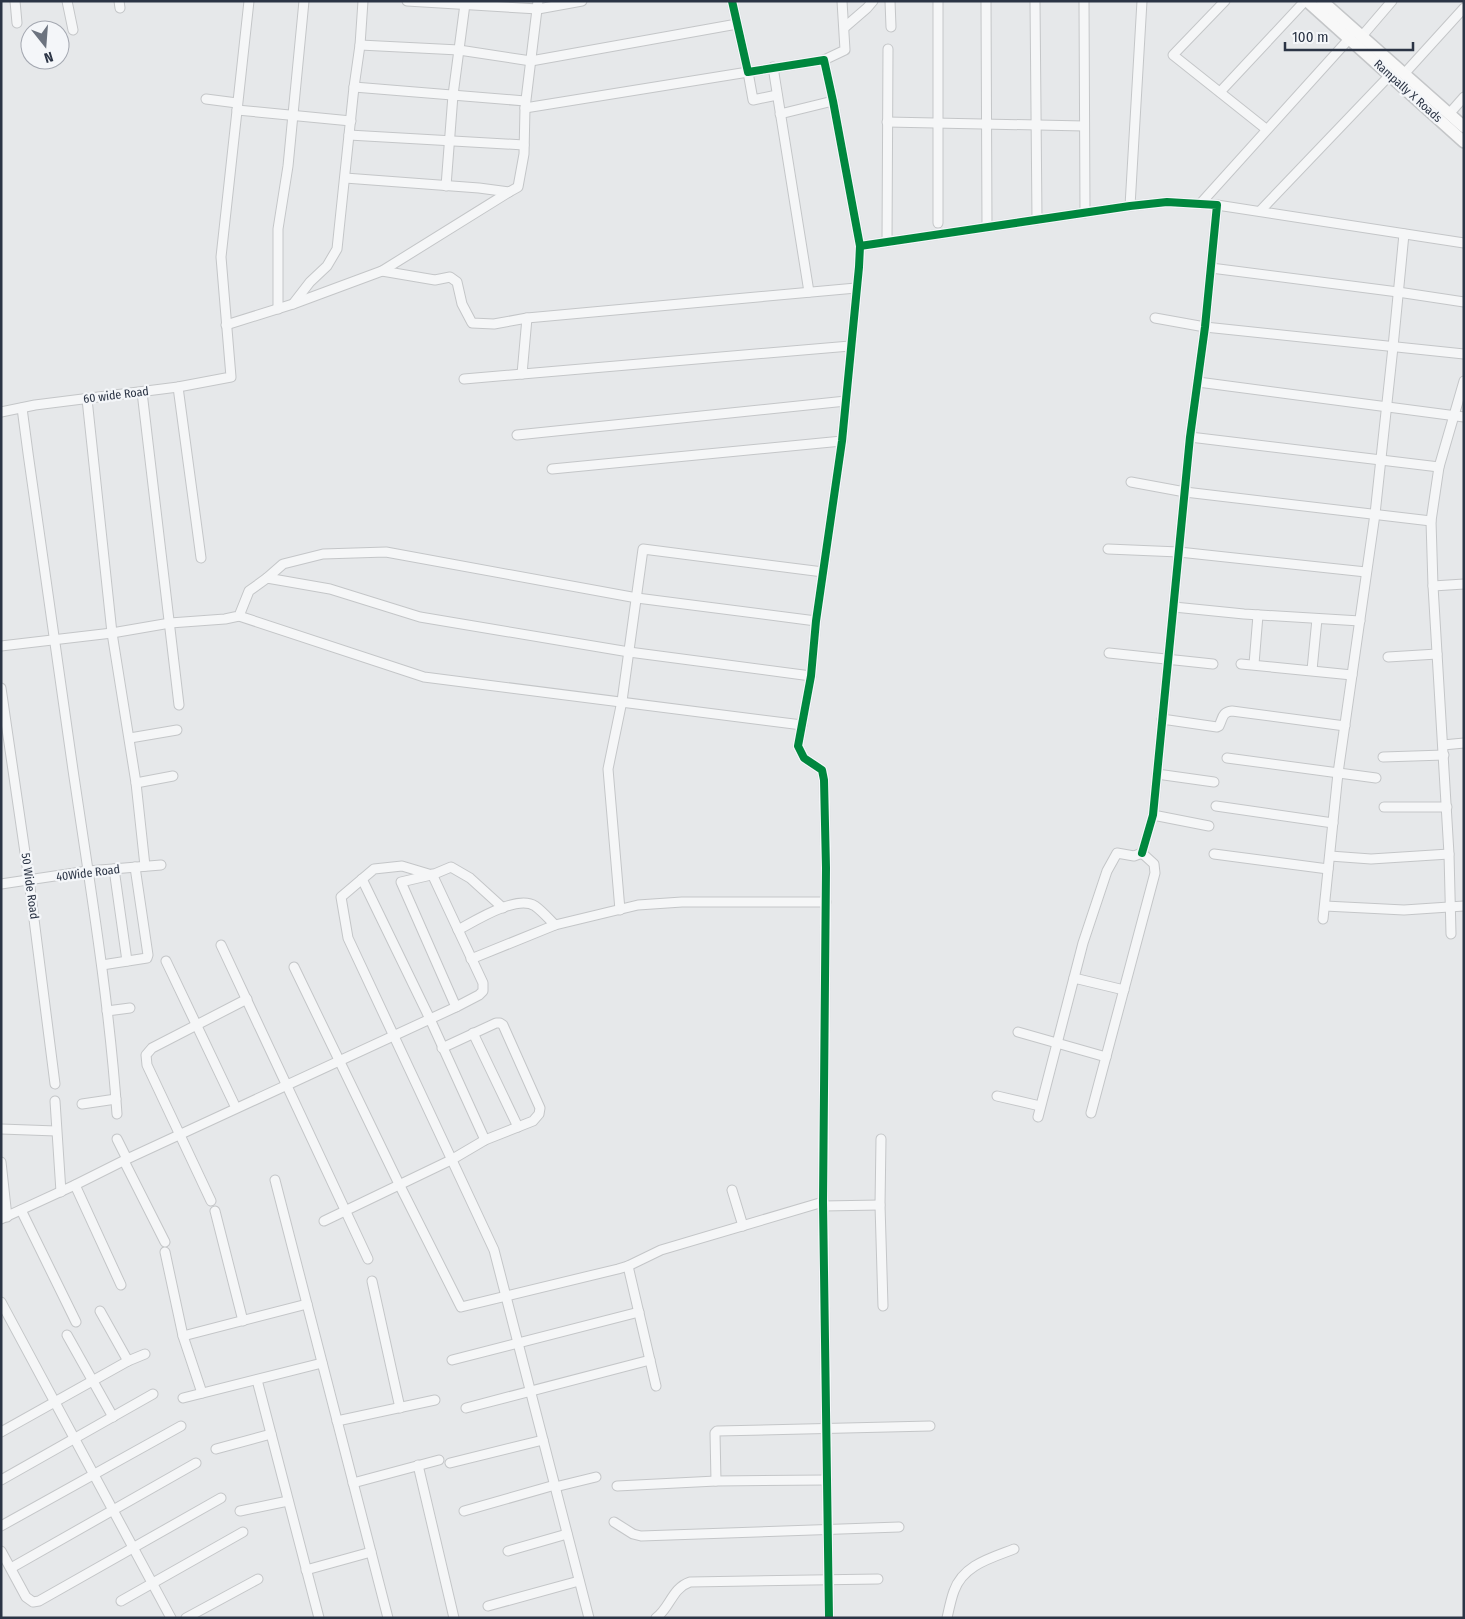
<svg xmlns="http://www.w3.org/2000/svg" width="1465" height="1619" viewBox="0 0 1465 1619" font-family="'Fira Sans Condensed',sans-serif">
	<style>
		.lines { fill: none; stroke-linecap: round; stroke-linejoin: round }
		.street-casing { stroke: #c4c6c8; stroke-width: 11 }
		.secondary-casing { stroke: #c4c6c8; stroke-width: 14 }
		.street { stroke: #f5f6f7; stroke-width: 9 }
		.secondary { stroke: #f8f8f8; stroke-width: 11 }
		.cycleway-casing { stroke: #f4f6f9; stroke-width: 11 }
		.cycleway { stroke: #00873e; stroke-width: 8 }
		.labels { text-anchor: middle; stroke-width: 4.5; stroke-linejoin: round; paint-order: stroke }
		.street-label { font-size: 12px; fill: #2b3445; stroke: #f4f6f9 }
	</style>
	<rect width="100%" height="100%" fill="#e6e8ea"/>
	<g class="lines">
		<!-- street casing -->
		<g class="street-casing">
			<g id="street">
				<path d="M15,1L17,23"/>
				<path d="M67,1L73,30"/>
				<path d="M119,1L120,8"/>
				<path d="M407,1L538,9L582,1"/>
				<path d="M732,1L748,72L824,60L833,101L860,246L859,267L842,441L816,621L811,676L798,746L804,758L822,770L824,780L826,868L823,1202L829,1618"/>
				<path d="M890,1L891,27"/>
				<path d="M938,1V223"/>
				<path d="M986,1L987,227"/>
				<path d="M1035,1L1037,220"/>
				<path d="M1084,1L1085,213"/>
				<path d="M1225,1L1173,55L1266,129"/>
				<path d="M845,27L867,8L873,1"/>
				<path d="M1362,36L1392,1"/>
				<path d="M360,45L459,50L531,61L737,24"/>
				<path d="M824,60L845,50L842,1"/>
				<path d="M773,67L809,292"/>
				<path d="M1404,74L1464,8"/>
				<path d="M354,87L525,101"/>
				<path d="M1220,92L1305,1"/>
				<path d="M206,99L237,103"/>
				<path d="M525,108L748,72L753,100L777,95"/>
				<path d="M237,110L351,121"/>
				<path d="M780,114L833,101"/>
				<path d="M1449,114L1464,97"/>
				<path d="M887,122L1084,126"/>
				<path d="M349,135L524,145"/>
				<path d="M345,178L479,188L509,192L518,187L524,154L525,108L538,1"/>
				<path d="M446,186L453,95L465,4"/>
				<path d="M1201,203L1349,39"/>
				<path d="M1217,205L1464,243"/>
				<path d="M1130,206L1142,1"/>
				<path d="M1260,211L1390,75"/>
				<path d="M887,242L888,49"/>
				<path d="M860,246L1130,206L1167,202L1217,205L1205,327L1190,437L1153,815L1142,853"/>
				<path d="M1211,268L1398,292L1464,302"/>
				<path d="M382,271L435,280L450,277L457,282L462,304L472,323L494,324L527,318L856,288"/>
				<path d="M293,304L310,282L327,266L337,249L354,87L360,45L363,1"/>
				<path d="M278,309V229L288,166L304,1"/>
				<path d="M1155,318L1205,327L1464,354"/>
				<path d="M226,325L293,304L382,271L509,192"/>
				<path d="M522,374L527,318"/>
				<path d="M464,379L850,346"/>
				<path d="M1198,382L1464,417"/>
				<path d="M178,387L201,558"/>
				<path d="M142,392L179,705"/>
				<path d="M87,399L112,633L136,783L145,866"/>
				<path d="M22,408C38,529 55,650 73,770C90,885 109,999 117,1114"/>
				<path d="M1,412L35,405L178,387L231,377L221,257L249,1"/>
				<path d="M517,435L846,401"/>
				<path d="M1190,437L1439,467"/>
				<path d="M552,469L842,441"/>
				<path d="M1131,482L1185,492L1431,521"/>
				<path d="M1108,549L1179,552L1366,572"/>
				<path d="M267,578L283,564L323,554L386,552L637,598L816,621"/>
				<path d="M1433,586L1464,584"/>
				<path d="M1174,607L1244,614L1360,621"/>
				<path d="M239,616L424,677L802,725"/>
				<path d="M1,646L112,633L170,623L225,619L239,616L249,591L267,578L330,589L420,617L629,652L811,676"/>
				<path d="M1109,653L1213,664"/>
				<path d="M1388,657L1437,654"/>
				<path d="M1241,664L1352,675"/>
				<path d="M1254,664L1258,615"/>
				<path d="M1312,670L1317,619"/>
				<path d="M1,688L29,880L55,1084"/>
				<path d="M1162,719L1217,727L1219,726C1223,718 1222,712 1232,711L1345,726"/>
				<path d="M130,738L177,730"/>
				<path d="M1443,745L1464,743"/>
				<path d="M1383,757L1444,755"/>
				<path d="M1227,758L1376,778"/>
				<path d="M1157,774L1214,782"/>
				<path d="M136,783L173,776"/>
				<path d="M1216,806L1333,823"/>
				<path d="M1384,807H1447"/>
				<path d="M1153,815L1209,826"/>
				<path d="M1214,854L1328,869"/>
				<path d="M1330,856L1371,859L1449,854"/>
				<path d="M114,869L127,961"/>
				<path d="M431,875L401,882L456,1007"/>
				<path d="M362,879L430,1019L485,1140"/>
				<path d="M1,884L88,871L161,865"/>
				<path d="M1325,906L1404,910L1464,906"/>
				<path d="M503,908L470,878L451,867L432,875L402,866L374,869L341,897L348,938L494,1250L589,1618"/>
				<path d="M620,910L608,769L622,701L643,549L823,572"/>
				<path d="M1323,919L1338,773L1375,514L1393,347L1404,234"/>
				<path d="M458,930C475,921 517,894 535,906C542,911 549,919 555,925L638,905L682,902H826"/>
				<path d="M1451,934L1449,854L1433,586L1431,521L1439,467L1464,381"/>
				<path d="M221,945L368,1259"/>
				<path d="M471,959L555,925"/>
				<path d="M166,961L236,1108"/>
				<path d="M102,965L147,958L148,955L135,867"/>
				<path d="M294,967L399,1184L461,1307L618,1269L628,1266L661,1250L823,1202"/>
				<path d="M1074,978L1124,990"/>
				<path d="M107,1011L130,1008"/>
				<path d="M1018,1032L1106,1057"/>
				<path d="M473,1033L518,1127"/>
				<path d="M997,1096L1040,1106"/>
				<path d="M55,1101L61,1192"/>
				<path d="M82,1104L116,1099"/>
				<path d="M1091,1113L1155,873L1154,864L1142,853"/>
				<path d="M1038,1117L1083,943L1107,871L1117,853L1134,856L1142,853"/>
				<path d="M1,1129L56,1131"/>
				<path d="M117,1139L127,1159"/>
				<path d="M881,1139L880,1205L883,1306"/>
				<path d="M124,1161L165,1242"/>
				<path d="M1,1162L7,1217"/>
				<path d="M275,1180L388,1618"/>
				<path d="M75,1185L121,1285"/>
				<path d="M732,1190L743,1226"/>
				<path d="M211,1201L147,1065L146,1055L152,1048L247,999"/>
				<path d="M823,1206L880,1205"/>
				<path d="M21,1210L76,1322"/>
				<path d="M215,1211L243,1321"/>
				<path d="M1,1219L75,1185L127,1159L456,1007L479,995L483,991V983L432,874"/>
				<path d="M324,1221L451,1160L485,1140L533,1121L539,1114L540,1108L503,1025L500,1023H496L442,1048"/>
				<path d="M165,1252L183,1336L202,1393"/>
				<path d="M628,1266L656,1386"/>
				<path d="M372,1281L400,1408"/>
				<path d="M1,1302L171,1618"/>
				<path d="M100,1311L128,1361"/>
				<path d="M67,1335L113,1417"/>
				<path d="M183,1336L307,1304"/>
				<path d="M452,1360L639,1312"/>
				<path d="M257,1380L319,1618"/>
				<path d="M183,1398L322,1363"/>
				<path d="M466,1408L650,1360"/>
				<path d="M337,1421L435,1400"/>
				<path d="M1,1432L128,1361L145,1354"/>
				<path d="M216,1449L271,1434"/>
				<path d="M450,1463L543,1440"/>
				<path d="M418,1465L454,1618"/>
				<path d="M1,1480L153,1394"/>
				<path d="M716,1481L715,1433L717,1431L930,1426"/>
				<path d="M353,1483L439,1460"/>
				<path d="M617,1486L716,1481L827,1480"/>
				<path d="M555,1487L596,1477"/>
				<path d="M240,1511L288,1501"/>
				<path d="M464,1511L555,1485"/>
				<path d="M614,1522L633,1534L641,1536L899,1527"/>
				<path d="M1,1526L181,1426"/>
				<path d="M1,1551L26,1597L33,1602L39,1601L221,1498"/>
				<path d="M508,1551L567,1534"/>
				<path d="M11,1568L196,1463"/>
				<path d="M306,1570L371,1552"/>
				<path d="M121,1601L243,1532"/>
				<path d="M488,1606L579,1581"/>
				<path d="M186,1618L258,1579"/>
				<path d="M656,1618C670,1608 672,1588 690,1582L878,1579"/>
				<path d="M947,1618C949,1609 951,1599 954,1591C963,1565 991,1558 1014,1549"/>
			</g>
		</g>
		<!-- secondary casing -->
		<g class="secondary-casing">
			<g id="secondary">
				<path d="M1307,1L1464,142"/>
				<path d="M1322,1L1464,127"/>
			</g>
		</g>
		<!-- street -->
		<use href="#street" class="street"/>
		<!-- secondary -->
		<use href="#secondary" class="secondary"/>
		<!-- cycleway casing -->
		<g class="cycleway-casing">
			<g id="cycleway">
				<path d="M732,1L748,72L824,60L833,101L860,246L859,267L842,441L816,621L811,676L798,746L804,758L822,770L824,780L826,868L823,1202L829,1618"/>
				<path d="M860,246L1130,206L1167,202L1217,205L1205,327L1190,437L1153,815L1142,853"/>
			</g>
		</g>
		<!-- cycleway -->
		<use href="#cycleway" class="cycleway"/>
	</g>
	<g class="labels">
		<!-- street labels -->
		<g class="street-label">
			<text transform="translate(1408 91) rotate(42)" y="4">Rampally X Roads</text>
			<text transform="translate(116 395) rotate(-7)" y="4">60 wide Road</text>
			<text transform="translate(88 873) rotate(-7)" y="4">40Wide Road</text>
			<text transform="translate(30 886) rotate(82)" y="4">50 Wide Road</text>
		</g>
	</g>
	<!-- border -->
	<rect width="1465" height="1619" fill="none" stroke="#2b3445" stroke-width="5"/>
	<!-- north arrow -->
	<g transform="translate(45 45) rotate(163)"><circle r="24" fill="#f4f6f9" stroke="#a4a8b1"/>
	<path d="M0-4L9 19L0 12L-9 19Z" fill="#6c737f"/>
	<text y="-8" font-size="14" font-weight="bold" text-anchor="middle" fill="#2b3445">N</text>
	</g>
	<!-- scale -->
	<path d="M1285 42v8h128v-8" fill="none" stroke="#2b3445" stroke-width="2.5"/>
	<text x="1292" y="42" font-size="15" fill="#2b3445" stroke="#f4f6f9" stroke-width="4" paint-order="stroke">100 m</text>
</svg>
